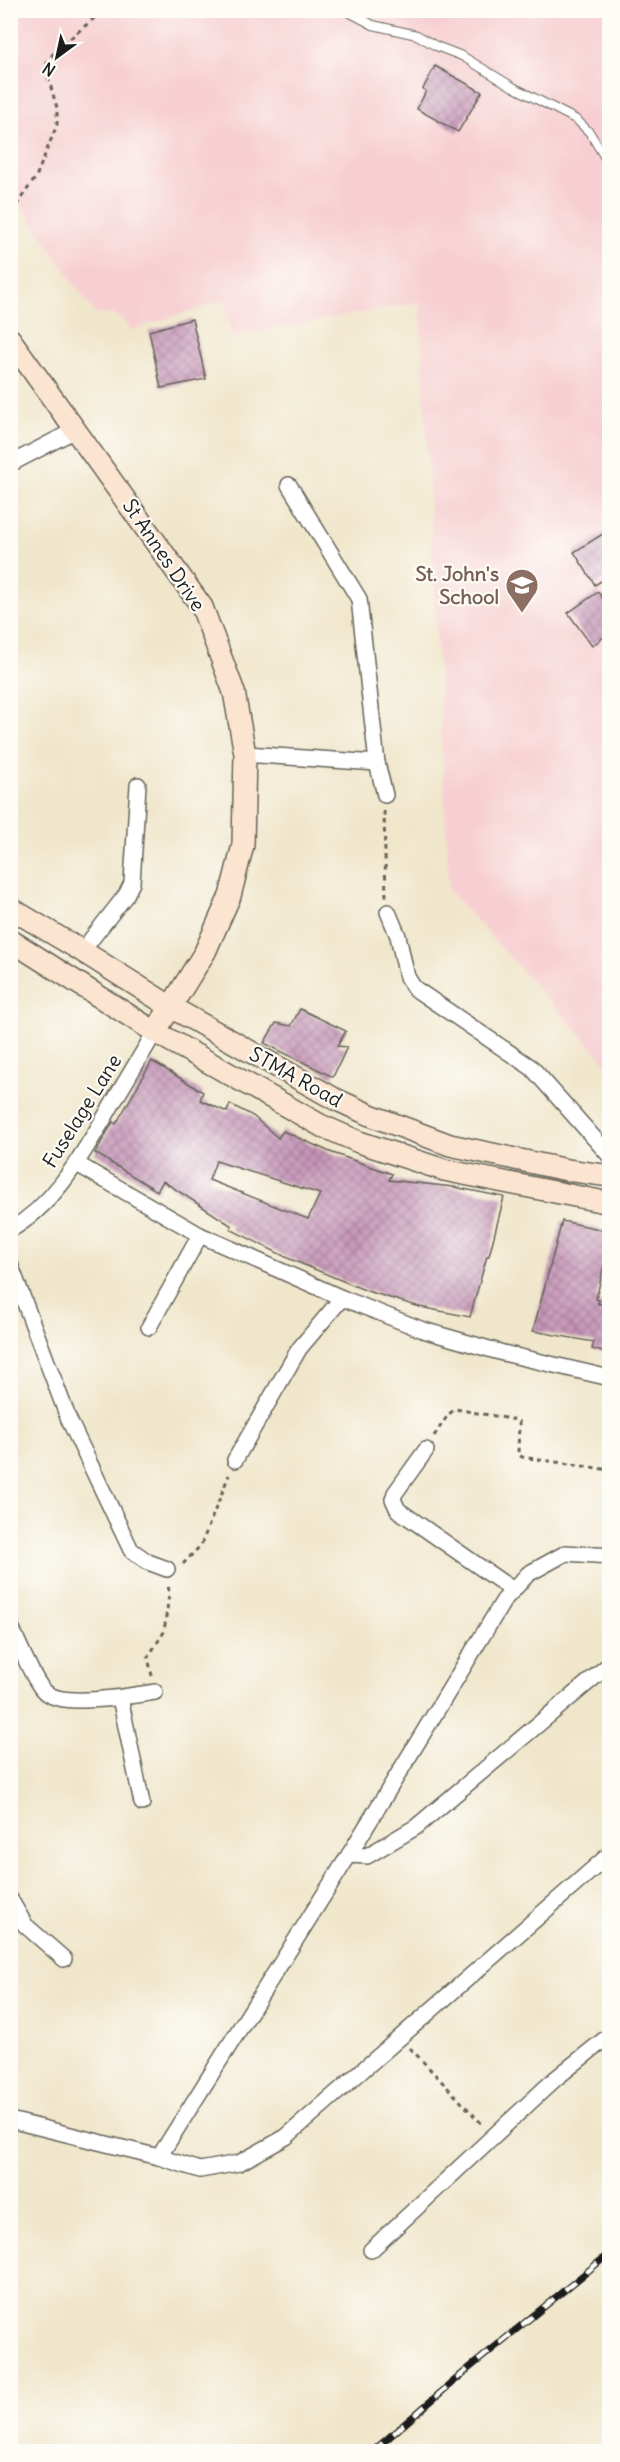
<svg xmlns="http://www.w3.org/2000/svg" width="620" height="2462" viewBox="0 0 620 2462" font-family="Delius,sans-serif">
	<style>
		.built { fill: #f7cfd2 }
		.building { fill: url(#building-cross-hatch); fill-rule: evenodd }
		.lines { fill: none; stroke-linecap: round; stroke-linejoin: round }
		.lane-casing { stroke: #666359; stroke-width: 10 }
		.street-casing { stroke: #666359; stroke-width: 18 }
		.secondary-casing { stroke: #666359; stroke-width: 24 }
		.path { stroke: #666359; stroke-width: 3; stroke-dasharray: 4.5 4.5; stroke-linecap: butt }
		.lane { stroke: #fff; stroke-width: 8 }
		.street { stroke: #fff; stroke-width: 15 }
		.secondary { stroke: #fce5d0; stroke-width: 21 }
		.rail-casing { stroke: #1c1c1c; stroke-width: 7 }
		.rail { stroke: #fdfcf7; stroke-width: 4.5; stroke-dasharray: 14; stroke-linecap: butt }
		.labels { text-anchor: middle; stroke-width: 4.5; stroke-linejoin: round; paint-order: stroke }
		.street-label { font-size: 20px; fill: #1c1c1c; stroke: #fdfcf7 }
		.education-label { font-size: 20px; font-weight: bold; fill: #785e54; stroke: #fdfcf7; text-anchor: end }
	</style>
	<defs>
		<pattern id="building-cross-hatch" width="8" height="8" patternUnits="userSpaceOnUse" patternTransform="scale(1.5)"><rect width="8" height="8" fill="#c695b8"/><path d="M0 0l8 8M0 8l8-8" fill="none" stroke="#a07995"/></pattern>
	</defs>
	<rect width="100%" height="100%" fill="#fdfcf7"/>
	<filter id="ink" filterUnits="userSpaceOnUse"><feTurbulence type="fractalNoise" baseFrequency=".0167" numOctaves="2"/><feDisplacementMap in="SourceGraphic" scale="12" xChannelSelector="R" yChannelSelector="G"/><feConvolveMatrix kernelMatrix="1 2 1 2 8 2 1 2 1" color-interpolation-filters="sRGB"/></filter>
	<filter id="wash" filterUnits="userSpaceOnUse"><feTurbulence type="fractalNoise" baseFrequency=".008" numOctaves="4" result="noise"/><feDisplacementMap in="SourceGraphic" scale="24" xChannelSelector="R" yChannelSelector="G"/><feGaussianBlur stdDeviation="1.35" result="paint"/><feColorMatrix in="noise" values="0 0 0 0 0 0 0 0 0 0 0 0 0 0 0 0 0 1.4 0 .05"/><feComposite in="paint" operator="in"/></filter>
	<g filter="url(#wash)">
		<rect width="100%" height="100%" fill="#f0e6cb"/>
		<!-- built -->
		<path class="built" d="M10,11H609V1066L449,891L420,302L231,337L225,300L132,330L117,315L95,314L11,191Z"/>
		<g id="blocks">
			<!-- building -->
			<g class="building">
				<path d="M435,66L482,92L458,132L417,109L426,91L423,89Z"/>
				<path d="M192,319L206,379L161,388L149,331Z"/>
				<path d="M609,530V576L595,585L574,552Z"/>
				<path d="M598,592L609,607V633L592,646L568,613Z"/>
				<path d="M300,1009L346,1031L337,1046L347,1047L333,1077L264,1043L276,1023L291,1026Z"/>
				<path d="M152,1061L203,1092L200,1100L227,1112L230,1104L253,1116L278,1138L283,1131L330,1152L392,1174L389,1180L454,1187L504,1197L489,1256H487L470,1317L420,1307L367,1291L290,1259L230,1229L232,1226L163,1181L157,1191L95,1153L113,1122L116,1124ZM216,1161L320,1194L308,1219L209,1180Z"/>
				<path d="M562,1221L609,1231V1245L596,1299L599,1300L598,1304H609V1354L592,1349L594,1342L533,1331Z"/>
			</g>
		</g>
	</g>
	<g filter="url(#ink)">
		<use href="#blocks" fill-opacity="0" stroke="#666359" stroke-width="1.5"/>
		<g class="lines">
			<!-- lane casing -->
			<g class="lane-casing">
				<path id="lane" d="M345,10L373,25L417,35L436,46L462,56L513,87L577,120L590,133L610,166"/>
			</g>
			<!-- street casing -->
			<g class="street-casing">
				<g id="street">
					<path d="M10,464L77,429"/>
					<path d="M289,485L359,599L377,763"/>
					<path d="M245,754L377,763L385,795"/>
					<path d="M388,912L398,936L407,977L414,988L532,1068L610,1156"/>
					<path d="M82,951L126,895L132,883L138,785"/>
					<path d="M77,1164L200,1235L342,1298L423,1330L503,1353L610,1378"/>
					<path d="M10,1230C55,1204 80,1158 106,1115C122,1087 139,1059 155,1032"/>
					<path d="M10,1264L69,1420L131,1550L148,1562L167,1569"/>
					<path d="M149,1327L200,1235"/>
					<path d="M426,1450L395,1493L393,1499L398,1510L513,1590"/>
					<path d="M235,1460L299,1349L342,1298"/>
					<path d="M10,1625C18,1641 33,1681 45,1692C63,1708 131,1696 155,1692"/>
					<path d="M120,1698L142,1803"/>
					<path d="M349,1855L367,1856L416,1827L610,1664"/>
					<path d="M10,1899L25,1925L64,1959"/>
					<path d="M10,2120L159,2157L200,2170L239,2163L286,2137L610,1854"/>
					<path d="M159,2157L349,1855L504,1600L528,1574L566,1553L610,1556"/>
					<path d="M371,2250L555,2079L610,2035"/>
				</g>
			</g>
			<!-- secondary casing -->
			<g class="secondary-casing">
				<g id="secondary">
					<path d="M10,339L202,607L234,692L245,754L243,845L230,896L205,952L155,1032"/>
					<path d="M10,908L82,951L171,1007L333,1098L370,1115L450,1145L567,1170L610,1176"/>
					<path d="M10,940L155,1032L320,1125L359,1142L444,1170L610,1203"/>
				</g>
			</g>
			<!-- path -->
			<g class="path">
				<path d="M10,222L15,207L36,177L57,125V108L45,67L54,52L104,10"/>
				<path d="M384,811L386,898"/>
				<path d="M434,1436L448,1415L455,1409L517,1420L519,1422L518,1454L522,1457L610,1470"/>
				<path d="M183,1564L201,1545L229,1475"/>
				<path d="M152,1676L148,1657L164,1632L169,1594L168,1583"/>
				<path d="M410,2048L482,2124"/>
			</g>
			<!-- lane -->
			<use href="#lane" class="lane"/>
			<!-- street -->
			<use href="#street" class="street"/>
			<!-- secondary -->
			<use href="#secondary" class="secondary"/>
			<!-- rail casing -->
			<g class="rail-casing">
				<path id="rail" d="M372,2452L468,2369L610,2253"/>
			</g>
			<!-- rail -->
			<use href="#rail" class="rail"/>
		</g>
	</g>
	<!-- icons -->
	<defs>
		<g id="school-pin" transform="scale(1.725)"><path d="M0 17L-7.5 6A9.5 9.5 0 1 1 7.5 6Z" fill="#8d6e63" stroke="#fdfcf7"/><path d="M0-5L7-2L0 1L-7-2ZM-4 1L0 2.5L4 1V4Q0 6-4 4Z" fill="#fff"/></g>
	</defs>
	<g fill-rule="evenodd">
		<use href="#school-pin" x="522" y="585"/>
	</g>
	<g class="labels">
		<!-- street labels -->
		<g class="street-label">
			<text transform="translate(164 555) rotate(56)" y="7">St Annes Drive</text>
			<text transform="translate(296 1077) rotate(29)" y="7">STMA Road</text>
			<text transform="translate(82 1111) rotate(-58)" y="7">Fuselage Lane</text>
		</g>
		<!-- education labels -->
		<g class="education-label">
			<text x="499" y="581">St. John's<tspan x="499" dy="23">School</tspan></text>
		</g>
	</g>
	<!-- margin -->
	<rect width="620" height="2462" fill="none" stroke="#fdfcf7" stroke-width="36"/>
	<!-- north arrow -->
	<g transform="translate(57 57) rotate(213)" stroke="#fdfcf7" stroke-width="4.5" paint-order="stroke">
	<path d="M0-4.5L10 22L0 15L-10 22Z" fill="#1c1c1c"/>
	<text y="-9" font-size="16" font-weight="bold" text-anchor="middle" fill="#1c1c1c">N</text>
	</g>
</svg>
